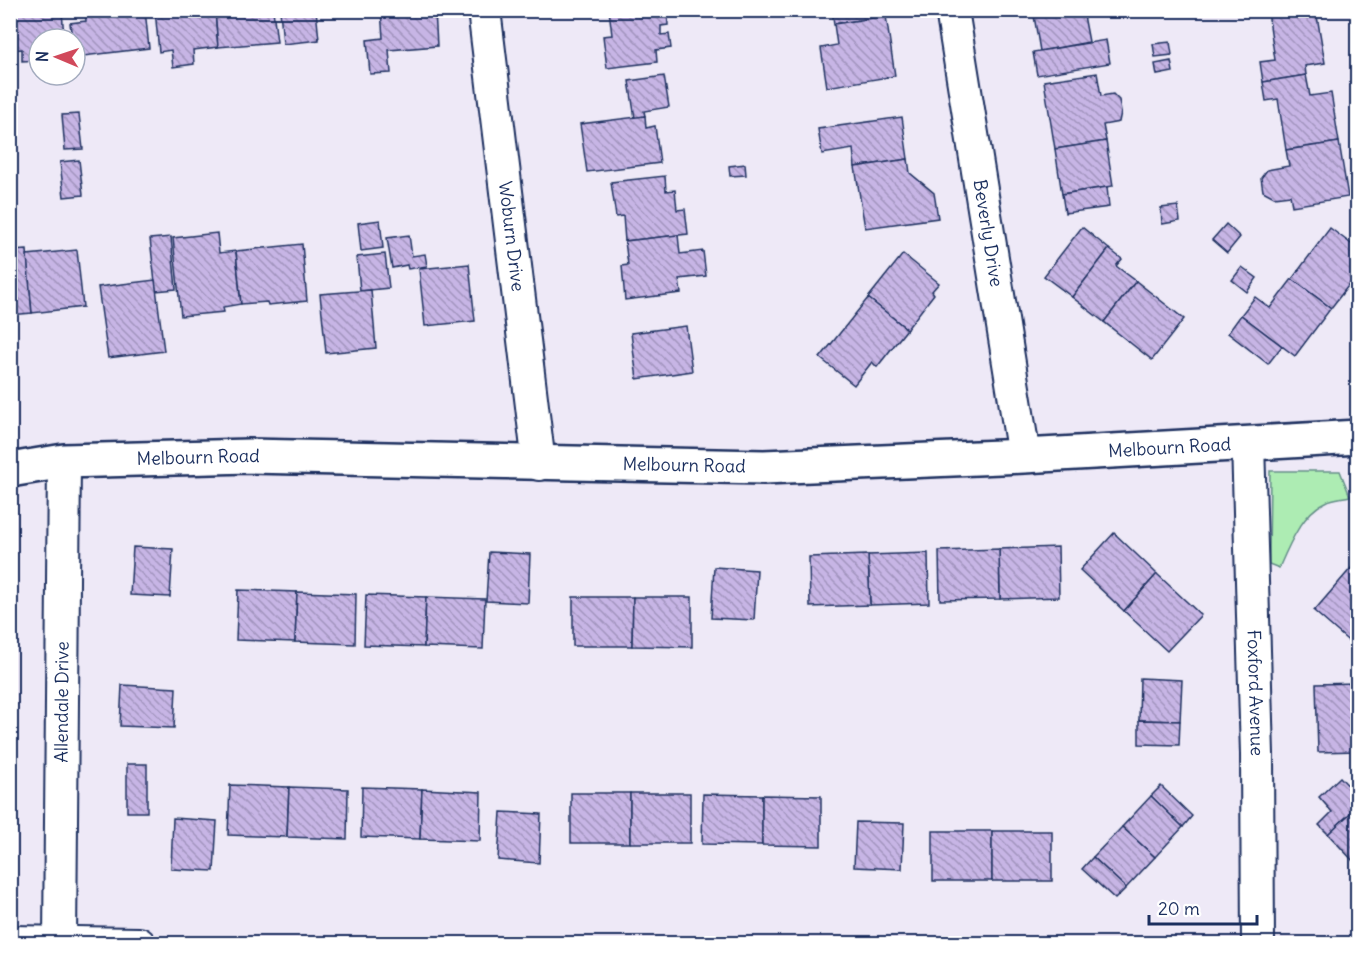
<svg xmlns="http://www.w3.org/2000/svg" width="1368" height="954" viewBox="0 0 1368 954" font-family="Delius,sans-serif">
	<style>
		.grass { fill: #adecb3; stroke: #648e88; stroke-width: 1.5 }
		.building { fill: url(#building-back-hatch); stroke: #1b2f5e; stroke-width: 1.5 }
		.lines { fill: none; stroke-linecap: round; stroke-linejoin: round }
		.minor-casing { stroke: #1b2f5e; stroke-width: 36 }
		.tertiary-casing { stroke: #1b2f5e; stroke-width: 38 }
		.minor { stroke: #fff; stroke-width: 32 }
		.tertiary { stroke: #fff; stroke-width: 33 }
		.labels { text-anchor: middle; stroke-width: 4.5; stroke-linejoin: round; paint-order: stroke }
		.street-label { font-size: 18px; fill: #1b2f5e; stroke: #fff }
	</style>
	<defs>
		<pattern id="building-back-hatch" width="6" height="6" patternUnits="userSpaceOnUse" patternTransform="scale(1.5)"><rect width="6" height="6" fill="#c7b5e5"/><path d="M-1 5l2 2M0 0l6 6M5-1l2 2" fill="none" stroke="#a194bd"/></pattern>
	</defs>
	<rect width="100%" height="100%" fill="#eee9f7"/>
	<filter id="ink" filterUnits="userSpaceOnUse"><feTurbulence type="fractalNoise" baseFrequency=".0167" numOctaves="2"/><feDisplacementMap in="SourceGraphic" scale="12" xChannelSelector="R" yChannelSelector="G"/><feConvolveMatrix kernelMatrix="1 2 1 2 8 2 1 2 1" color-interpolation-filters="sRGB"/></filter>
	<g filter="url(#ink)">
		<!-- grass -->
		<path class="grass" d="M1270,471H1340L1350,496C1342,498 1333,498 1326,502C1302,513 1289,545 1279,568L1269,564Z"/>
		<!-- building -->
		<g class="building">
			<path d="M10,10H62L64,39H39V60L22,61V49L10,50Z"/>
			<path d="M85,10H145L149,48L75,57V39H72L70,23L86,21Z"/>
			<path d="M155,10H215L218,47L193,50L194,64L173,67L171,50L159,52Z"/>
			<path d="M215,10H273L277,42L218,47Z"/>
			<path d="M280,10H316L319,40L283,44Z"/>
			<path d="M381,10H435L437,46L389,50L391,73L370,74L367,40L383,38Z"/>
			<path d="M609,10H667L668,25L661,26V35L669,34L671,48L656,50L657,62L607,68L603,36L612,35Z"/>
			<path d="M832,10H885L886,16L834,24Z"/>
			<path d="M1033,10H1083L1089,42L1040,51Z"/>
			<path d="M1249,10H1277L1249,13Z"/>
			<path d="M1277,10H1316L1325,63L1305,66L1306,75L1263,82L1260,62L1275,60L1268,12Z"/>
			<path d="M886,16L895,76L827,87L821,48L837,45L834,24Z"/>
			<path d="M1106,40L1110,63L1037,75L1033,52Z"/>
			<path d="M1170,42L1172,55L1155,57L1153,44Z"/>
			<path d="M1171,61L1173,72L1157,75L1155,64Z"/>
			<path d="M1097,73L1101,96L1113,94L1119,100L1121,112L1119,122L1103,125L1106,141L1055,149L1044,81Z"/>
			<path d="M1306,75L1310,96L1331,93L1339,142L1286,150L1278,99L1266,101L1263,82Z"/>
			<path d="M664,76L669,107L644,111L645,116L635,118L629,81Z"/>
			<path d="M79,114L83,149L65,150L62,115Z"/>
			<path d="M645,116L646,128L655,126L660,163L587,172L580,124Z"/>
			<path d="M902,117L908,159L855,167L853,149L822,154L818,129Z"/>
			<path d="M1106,141L1113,186L1062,194L1055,149Z"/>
			<path d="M1339,142L1348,197L1292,206L1290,195L1274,197L1263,191L1261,178L1267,170L1289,166L1286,150Z"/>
			<path d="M908,159L910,173L934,193L938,218L865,228L855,167Z"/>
			<path d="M79,160L83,195L64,197L60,162Z"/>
			<path d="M745,164L746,175L730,176L729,166Z"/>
			<path d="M665,176L666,191L675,190L677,210L685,209L688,234L625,241L623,216L616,217L611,182Z"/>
			<path d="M1107,187L1109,207L1065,213L1062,194Z"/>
			<path d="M1178,206L1180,221L1162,224L1161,208Z"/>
			<path d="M380,220L383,248L361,251L358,223Z"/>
			<path d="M1226,224L1240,237L1227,253L1212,240Z"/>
			<path d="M1082,227L1109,249L1072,297L1044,276Z"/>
			<path d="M1330,228L1358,249V260L1354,264L1358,267V273L1331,308L1292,279Z"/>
			<path d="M217,233L219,253L236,251L241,304L223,307L224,312L181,316L173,238Z"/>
			<path d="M409,235L412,256L425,254L427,266L408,269L407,265L392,268L387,238Z"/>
			<path d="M678,235L680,254L703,251L706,276L679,279L681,293L625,300L622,266L628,265L625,241Z"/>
			<path d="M171,237L176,289L156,291L150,239Z"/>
			<path d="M302,244L307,301L268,305L267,302L241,304L236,251Z"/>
			<path d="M1109,249L1122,259L1116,266L1136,281L1104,322L1072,297Z"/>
			<path d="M27,250L32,313L10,315V251Z"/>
			<path d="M77,250L83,307L32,313L27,255Z"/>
			<path d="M385,254L389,288L360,291L357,257Z"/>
			<path d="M903,254L939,283L932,291L934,294L907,329L868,298Z"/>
			<path d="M469,264L475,321L425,326L419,269Z"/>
			<path d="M1242,267L1257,278L1247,292L1232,280Z"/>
			<path d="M1292,279L1331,308L1295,356L1241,315L1255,297L1270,308Z"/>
			<path d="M155,280L164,351L108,358L98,287Z"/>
			<path d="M1136,281L1184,319L1152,360L1104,322Z"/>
			<path d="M371,290L376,348L326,353L320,294Z"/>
			<path d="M868,298L907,329L877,367L872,362L854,385L820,358Z"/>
			<path d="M1241,315L1282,346L1268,364L1228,333Z"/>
			<path d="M686,326L692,371L637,379L631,333Z"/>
			<path d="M1114,533L1157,574L1124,611L1080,570Z"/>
			<path d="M133,547L173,549L170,597L130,595Z"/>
			<path d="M1058,547L1059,597L1000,599L999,549Z"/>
			<path d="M999,549L1000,599L940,600L939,551Z"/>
			<path d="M489,552L530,554L528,603L486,601Z"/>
			<path d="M928,553L929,603L870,605L868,555Z"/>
			<path d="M868,555L870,605L810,607L809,557Z"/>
			<path d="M714,567L757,570L754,620L711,618Z"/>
			<path d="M1352,567L1358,571V639L1353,645L1314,611Z"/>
			<path d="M1157,574L1201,615L1167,651L1124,611Z"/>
			<path d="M238,590L297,592L295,642L236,640Z"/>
			<path d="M297,592L356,594L355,644L295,642Z"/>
			<path d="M366,595L426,597L424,647L364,645Z"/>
			<path d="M426,597L485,599L483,649L424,647Z"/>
			<path d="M573,597H633L632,646H573Z"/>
			<path d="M633,597H692V647L632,646Z"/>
			<path d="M1140,678L1182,680L1180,721L1139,720Z"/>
			<path d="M1357,683L1358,751L1318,752L1316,684Z"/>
			<path d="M122,685L176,688L174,728L120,726Z"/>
			<path d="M1139,720L1180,721L1179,745L1139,744Z"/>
			<rect x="127" y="764" width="20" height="48"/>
			<path d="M1340,777L1358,796V806L1328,834L1319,825L1332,812L1319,797Z"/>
			<path d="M230,785L289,787L287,837L228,835Z"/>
			<path d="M1161,786L1192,816L1183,827L1151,796Z"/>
			<path d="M289,787L348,789L347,839L287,837Z"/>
			<path d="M362,787L422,789L420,839L361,837Z"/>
			<path d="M422,789L481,792L480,841L420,839Z"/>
			<rect x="571" y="793" width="59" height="50"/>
			<rect x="630" y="793" width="60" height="50"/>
			<path d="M703,794L762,795V845L702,844Z"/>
			<path d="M762,795L821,796V846L762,845Z"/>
			<path d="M1151,796L1183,827L1155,857L1122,827Z"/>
			<path d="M1358,806V861L1355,863L1328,834Z"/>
			<path d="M501,812L541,814L539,863L498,860Z"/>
			<path d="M173,818L217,821L214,871L171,869Z"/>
			<path d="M856,822L904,823L902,869L854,867Z"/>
			<path d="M1122,827L1155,857L1126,888L1093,857Z"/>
			<rect x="933" y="831" width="59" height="50"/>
			<rect x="992" y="831" width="60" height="50"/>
			<path d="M1093,857L1126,888L1115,899L1082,869Z"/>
		</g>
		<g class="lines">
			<!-- minor casing -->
			<g class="minor-casing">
				<g id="minor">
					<path id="s1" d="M484,10L539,464"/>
					<path id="s2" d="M952,10L1024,456"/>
					<path id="s3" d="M1248,443L1257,754L1258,944"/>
					<path d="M10,942L139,944"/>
					<path id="s4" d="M60,942L64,461"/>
				</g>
			</g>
			<!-- tertiary casing -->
			<g class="tertiary-casing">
				<g id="tertiary">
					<path id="s5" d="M10,470L64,461L249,456L764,467L1024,456L1358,437"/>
				</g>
			</g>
			<!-- minor -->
			<use href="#minor" class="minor"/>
			<!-- tertiary -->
			<use href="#tertiary" class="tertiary"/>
		</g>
	</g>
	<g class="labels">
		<!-- street labels -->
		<g class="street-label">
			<text dy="6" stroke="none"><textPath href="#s2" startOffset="226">Beverly Drive</textPath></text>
			<text dy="6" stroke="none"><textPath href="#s1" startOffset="228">Woburn Drive</textPath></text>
			<text dy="6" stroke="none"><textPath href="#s5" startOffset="1161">Melbourn Road</textPath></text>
			<text dy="6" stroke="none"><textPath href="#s5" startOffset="189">Melbourn Road</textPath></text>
			<text dy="6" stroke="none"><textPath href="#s5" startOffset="675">Melbourn Road</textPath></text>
			<text dy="6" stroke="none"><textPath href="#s3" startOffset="250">Foxford Avenue</textPath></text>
			<text dy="6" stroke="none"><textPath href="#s4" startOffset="240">Allendale Drive</textPath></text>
		</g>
	</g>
	<!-- margin -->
	<rect width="1368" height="954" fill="none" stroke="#fff" stroke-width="36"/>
	<rect x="18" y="18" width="1332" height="918" fill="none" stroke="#1b2f5e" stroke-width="2" filter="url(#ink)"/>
	<!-- north arrow -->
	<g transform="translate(57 57) rotate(272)"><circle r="28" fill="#ffffff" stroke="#a4acbf" stroke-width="1.5"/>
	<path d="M0-4.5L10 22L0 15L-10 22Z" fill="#d1495b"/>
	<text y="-9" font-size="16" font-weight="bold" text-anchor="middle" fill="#1b2f5e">N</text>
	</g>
	<!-- scale -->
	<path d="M1149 915v9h108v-9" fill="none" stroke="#1b2f5e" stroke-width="3"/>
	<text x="1158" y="915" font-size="18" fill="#1b2f5e" stroke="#ffffff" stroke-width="4.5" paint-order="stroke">20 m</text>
</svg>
